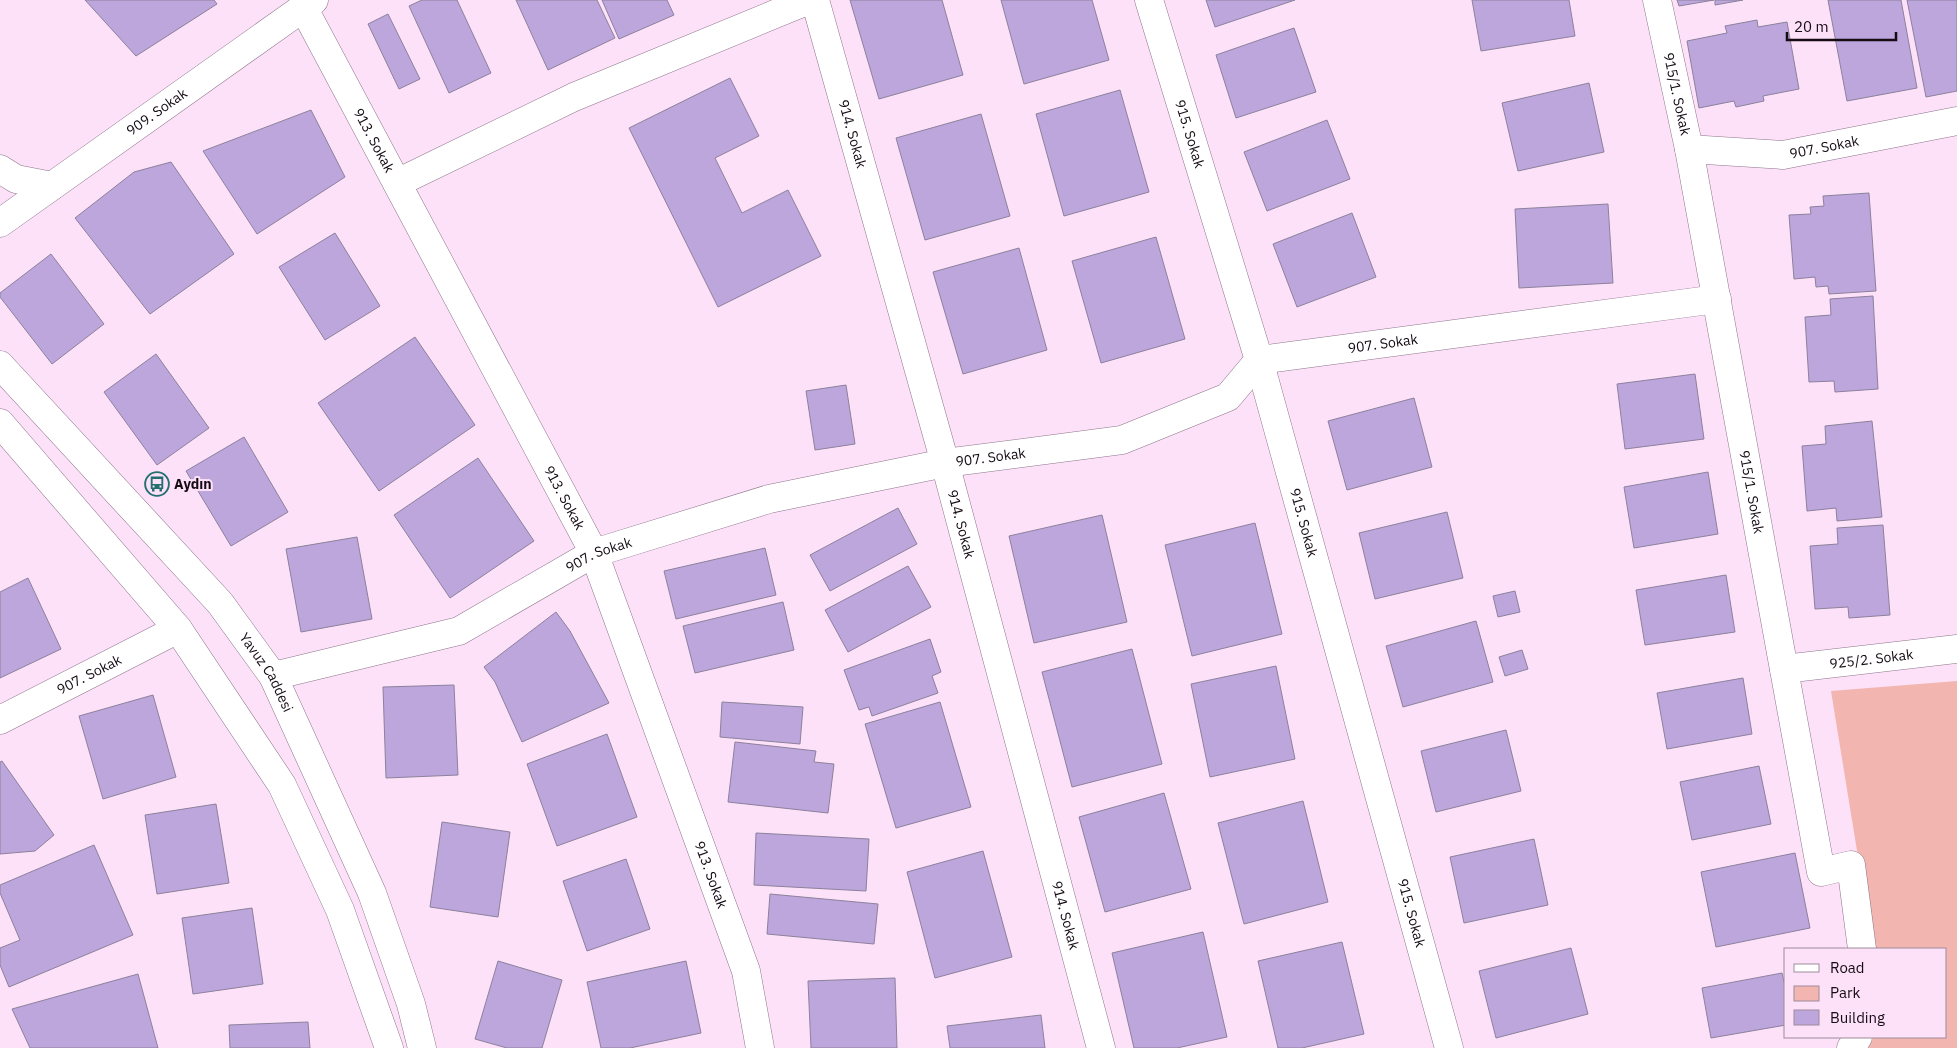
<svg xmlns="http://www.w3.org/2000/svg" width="1957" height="1048" viewBox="0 0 1957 1048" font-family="'IBM Plex Sans',sans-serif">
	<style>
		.green { fill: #f3b5af }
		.building { fill: #bda6dc; stroke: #8c819c }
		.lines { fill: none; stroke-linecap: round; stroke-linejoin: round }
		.minor-casing { stroke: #8e768b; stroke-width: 29 }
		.secondary-casing { stroke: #8e768b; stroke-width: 29 }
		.minor { stroke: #fff; stroke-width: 28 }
		.secondary { stroke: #fff; stroke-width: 28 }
		.labels { text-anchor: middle; stroke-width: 4; stroke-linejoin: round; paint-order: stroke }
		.street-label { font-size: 14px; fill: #140b13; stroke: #fce1f8 }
		.poi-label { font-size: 14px; font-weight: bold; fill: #140b13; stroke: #fce1f8; text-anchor: start }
	</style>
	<rect width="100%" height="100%" fill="#fce1f8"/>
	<!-- green -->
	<path class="green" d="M1957,681V1048H1868L1874,1037H1946V949H1873L1831,691Z"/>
	<!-- building -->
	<g class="building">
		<path d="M85,0H214L217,4L136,56Z"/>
		<path d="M422,0H457L491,73L449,93L409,6Z"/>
		<path d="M516,0H597L615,38L548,70Z"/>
		<path d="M602,0H667L674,15L619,39Z"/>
		<path d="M850,0H942L963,75L879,99Z"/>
		<path d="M1001,0H1092L1109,60L1024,84Z"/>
		<path d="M1206,0H1295L1215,27Z"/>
		<path d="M1472,0H1569L1575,36L1481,51Z"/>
		<path d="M1677,0H1714L1679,6Z"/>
		<path d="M1715,0H1743L1715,5Z"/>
		<path d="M1828,0H1901L1917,88L1847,101Z"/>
		<path d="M1907,0H1957V91L1926,97Z"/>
		<path d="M388,14L420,79L399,89L368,24Z"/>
		<path d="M1757,20L1758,27L1787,22L1799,89L1763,96L1764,101L1736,107L1734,101L1699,108L1687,41L1727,33L1725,26Z"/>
		<path d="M1294,28L1316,92L1236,118L1216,55Z"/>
		<path d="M730,78L759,136L715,158L742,213L788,190L821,256L718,307L629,128Z"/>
		<path d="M1589,83L1604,152L1518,171L1502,103Z"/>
		<path d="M1120,90L1149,192L1064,216L1036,114Z"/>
		<path d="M311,110L345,177L257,234L203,151Z"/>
		<path d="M981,114L1010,216L925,240L896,138Z"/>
		<path d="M1327,120L1350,179L1267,211L1244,152Z"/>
		<path d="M171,162L234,254L150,314L75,218L134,172Z"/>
		<path d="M1869,193L1876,291L1829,294L1828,286L1816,287L1815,277L1794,279L1789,215L1811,214L1810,207L1824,206L1823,196Z"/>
		<path d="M1608,204L1613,283L1519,288L1515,209Z"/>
		<path d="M1352,213L1376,277L1297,307L1273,244Z"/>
		<path d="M335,233L380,306L325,340L279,267Z"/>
		<path d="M1156,237L1185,339L1101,363L1072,261Z"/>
		<path d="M1019,248L1047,350L963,374L933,272Z"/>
		<path d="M51,254L104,324L52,364L0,297V293Z"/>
		<path d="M1873,296L1878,389L1835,392L1834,381L1809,382L1805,317L1831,315L1830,299Z"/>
		<path d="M415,337L475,425L379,491L318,403Z"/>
		<path d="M156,354L209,428L157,465L104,392Z"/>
		<path d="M1695,374L1704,439L1625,449L1617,384Z"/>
		<path d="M846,385L855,444L815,450L806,391Z"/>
		<path d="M1414,398L1432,467L1347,490L1328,421Z"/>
		<path d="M1872,421L1882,517L1837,521L1836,508L1807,511L1802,446L1826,444L1825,426Z"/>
		<path d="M244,437L288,512L231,546L186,471Z"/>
		<path d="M478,458L534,541L450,598L394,515Z"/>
		<path d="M1708,472L1718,534L1634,548L1624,487Z"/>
		<path d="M898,508L917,544L830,591L810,555Z"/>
		<path d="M1447,512L1463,578L1375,599L1359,533Z"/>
		<path d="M1102,515L1127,622L1034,643L1009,536Z"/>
		<path d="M1255,523L1282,634L1192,656L1165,545Z"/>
		<path d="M1883,525L1890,615L1849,618L1848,607L1815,609L1810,546L1838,544L1837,528Z"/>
		<path d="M357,537L372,619L301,632L286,549Z"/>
		<path d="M765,548L776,595L676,619L664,571Z"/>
		<path d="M908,566L931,607L848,652L825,610Z"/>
		<path d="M1726,575L1735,632L1645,645L1636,590Z"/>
		<path d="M28,578L61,649L0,678V592Z"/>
		<path d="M1515,591L1520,612L1498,617L1493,596Z"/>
		<path d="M783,602L794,650L695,673L683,626Z"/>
		<path d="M556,612L570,631L609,703L522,742L495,682L484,667Z"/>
		<path d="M1476,621L1493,682L1403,707L1386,646Z"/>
		<path d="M930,639L941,672L932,676L938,693L872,716L869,707L859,710L844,670Z"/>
		<path d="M1132,649L1162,764L1072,787L1042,672Z"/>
		<path d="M1522,650L1528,669L1505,676L1499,657Z"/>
		<path d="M1276,666L1295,759L1210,777L1191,684Z"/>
		<path d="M1743,678L1752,734L1667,749L1657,693Z"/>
		<path d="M454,685L458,775L386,778L383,687Z"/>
		<path d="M153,695L176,777L103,799L79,716Z"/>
		<path d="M722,702L803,707L800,744L720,737Z"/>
		<path d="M940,702L971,807L896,828L865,724Z"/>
		<path d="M1506,730L1521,791L1436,812L1421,751Z"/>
		<path d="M607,734L637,817L557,846L527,764Z"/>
		<path d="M735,742L816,751L814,762L834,764L828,813L728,802Z"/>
		<path d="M2,761L54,835L35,851L0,854V762Z"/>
		<path d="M1759,766L1771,824L1692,840L1680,782Z"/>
		<path d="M1164,793L1191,889L1105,912L1079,817Z"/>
		<path d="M1303,801L1328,902L1244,924L1218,823Z"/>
		<path d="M216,804L229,883L157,894L145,815Z"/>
		<path d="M442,822L510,832L498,917L430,907Z"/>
		<path d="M756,833L869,839L866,891L754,885Z"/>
		<path d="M1534,839L1548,905L1464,923L1450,857Z"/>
		<path d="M94,845L133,935L9,987L0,965V948L20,940L0,893V885Z"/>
		<path d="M983,851L1012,957L935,978L907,872Z"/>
		<path d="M1795,853L1810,928L1716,947L1701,872Z"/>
		<path d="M626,859L650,929L587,951L563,881Z"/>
		<path d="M770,894L878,904L874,944L767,934Z"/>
		<path d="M252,908L263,984L193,994L182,918Z"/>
		<path d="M1203,932L1227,1037L1177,1048H1134L1112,953Z"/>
		<path d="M1342,942L1364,1034L1302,1048H1278L1258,961Z"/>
		<path d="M1571,948L1588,1014L1496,1038L1479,971Z"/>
		<path d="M498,961L562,980L542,1048H507L475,1039Z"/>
		<path d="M686,961L701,1033L630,1048H601L587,982Z"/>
		<path d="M1782,973L1786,991V1025L1711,1038L1702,988Z"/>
		<path d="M138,974L158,1048H30L12,1009Z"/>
		<path d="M895,978L897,1048H811L808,981Z"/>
		<path d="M1041,1015L1045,1048H950L947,1026Z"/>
		<path d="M308,1022L310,1048H230L229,1025Z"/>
	</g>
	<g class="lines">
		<!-- minor casing -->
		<g class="minor-casing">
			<g id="minor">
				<path id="s1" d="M815,0L945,463L1101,1048"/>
				<path id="s2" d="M1149,0L1259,360L1449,1048"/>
				<path id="s3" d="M1657,0L1689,149L1821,872L1851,865L1862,949"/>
				<path id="s4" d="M303,7L594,553L746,971L760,1048"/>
				<path id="s5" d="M1689,149L1783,155L1957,121"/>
				<path d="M0,169L16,179L52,186"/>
				<path d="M397,183L574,97L809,0"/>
				<path id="s6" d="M0,223L314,0"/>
				<path id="s7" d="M1784,669L1957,649"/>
				<path id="s8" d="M273,676L459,631L594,553L769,499L945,463L1122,440L1228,397L1259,360L1717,299"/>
				<path id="s9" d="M0,720L178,629"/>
				<path d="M1851,1048L1858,1037"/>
			</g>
		</g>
		<!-- secondary casing -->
		<g class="secondary-casing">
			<g id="secondary">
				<path id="s10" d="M0,365L220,603L273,676L372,893L411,1004L422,1048"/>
				<path d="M0,423L178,629L282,785L340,910L389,1048"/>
			</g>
		</g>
		<!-- minor -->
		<use href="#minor" class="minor"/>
		<!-- secondary -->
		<use href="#secondary" class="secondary"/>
	</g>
	<!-- icons -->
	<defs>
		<g id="bus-ring" transform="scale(1.25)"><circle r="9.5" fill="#fce1f8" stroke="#236f6f" stroke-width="1.5"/><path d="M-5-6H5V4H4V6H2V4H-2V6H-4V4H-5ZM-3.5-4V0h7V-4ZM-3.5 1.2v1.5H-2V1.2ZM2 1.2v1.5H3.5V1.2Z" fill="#236f6f"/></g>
	</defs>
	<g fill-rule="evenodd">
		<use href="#bus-ring" x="157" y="484"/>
	</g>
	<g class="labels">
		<!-- street labels -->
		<g class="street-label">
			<text dy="5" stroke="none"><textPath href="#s3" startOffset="96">915/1. Sokak</textPath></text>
			<text dy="5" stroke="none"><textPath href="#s6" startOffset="192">909. Sokak</textPath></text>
			<text dy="5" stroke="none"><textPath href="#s1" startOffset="139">914. Sokak</textPath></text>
			<text dy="5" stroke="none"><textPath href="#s2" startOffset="140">915. Sokak</textPath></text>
			<text dy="5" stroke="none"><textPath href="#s4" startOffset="151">913. Sokak</textPath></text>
			<text dy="5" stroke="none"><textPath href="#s5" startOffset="136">907. Sokak</textPath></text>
			<text dy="5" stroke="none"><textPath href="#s8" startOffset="1176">907. Sokak</textPath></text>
			<text dy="5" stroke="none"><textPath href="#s8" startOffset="756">907. Sokak</textPath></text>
			<text dy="5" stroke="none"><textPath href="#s3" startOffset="501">915/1. Sokak</textPath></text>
			<text dy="5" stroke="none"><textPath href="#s4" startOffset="556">913. Sokak</textPath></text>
			<text dy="5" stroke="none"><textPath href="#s1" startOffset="544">914. Sokak</textPath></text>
			<text dy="5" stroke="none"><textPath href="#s2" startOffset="545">915. Sokak</textPath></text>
			<text dy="5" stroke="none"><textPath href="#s8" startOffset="351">907. Sokak</textPath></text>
			<text dy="5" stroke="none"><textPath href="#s7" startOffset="88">925/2. Sokak</textPath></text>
			<text dy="5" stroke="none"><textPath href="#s10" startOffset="408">Yavuz Caddesi</textPath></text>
			<text dy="5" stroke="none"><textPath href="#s9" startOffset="100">907. Sokak</textPath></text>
			<text dy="5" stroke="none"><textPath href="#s4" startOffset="961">913. Sokak</textPath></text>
			<text dy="5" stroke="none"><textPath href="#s2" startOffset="950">915. Sokak</textPath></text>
			<text dy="5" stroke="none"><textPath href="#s1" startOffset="949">914. Sokak</textPath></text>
		</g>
		<!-- poi labels -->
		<g class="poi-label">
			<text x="174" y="489">Aydın</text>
		</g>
	</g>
	<!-- legend -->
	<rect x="1784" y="948" width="162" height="90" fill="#fce1f8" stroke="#9f8b9c"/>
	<rect x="1794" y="964" width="25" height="8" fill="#ffffff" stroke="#9f8b9c"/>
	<text x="1830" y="973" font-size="15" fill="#140b13">Road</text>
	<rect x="1794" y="986" width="25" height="15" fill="#f3b5af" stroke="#9f8b9c"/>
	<text x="1830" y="998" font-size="15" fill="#140b13">Park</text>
	<rect x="1794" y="1010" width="25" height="15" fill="#bda6dc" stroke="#9f8b9c"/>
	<text x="1830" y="1023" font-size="15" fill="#140b13">Building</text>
	<!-- scale -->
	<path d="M1787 32v8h109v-8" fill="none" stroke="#140b13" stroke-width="2.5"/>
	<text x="1794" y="32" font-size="15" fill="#140b13" stroke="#fce1f8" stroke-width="4" paint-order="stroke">20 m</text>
</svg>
